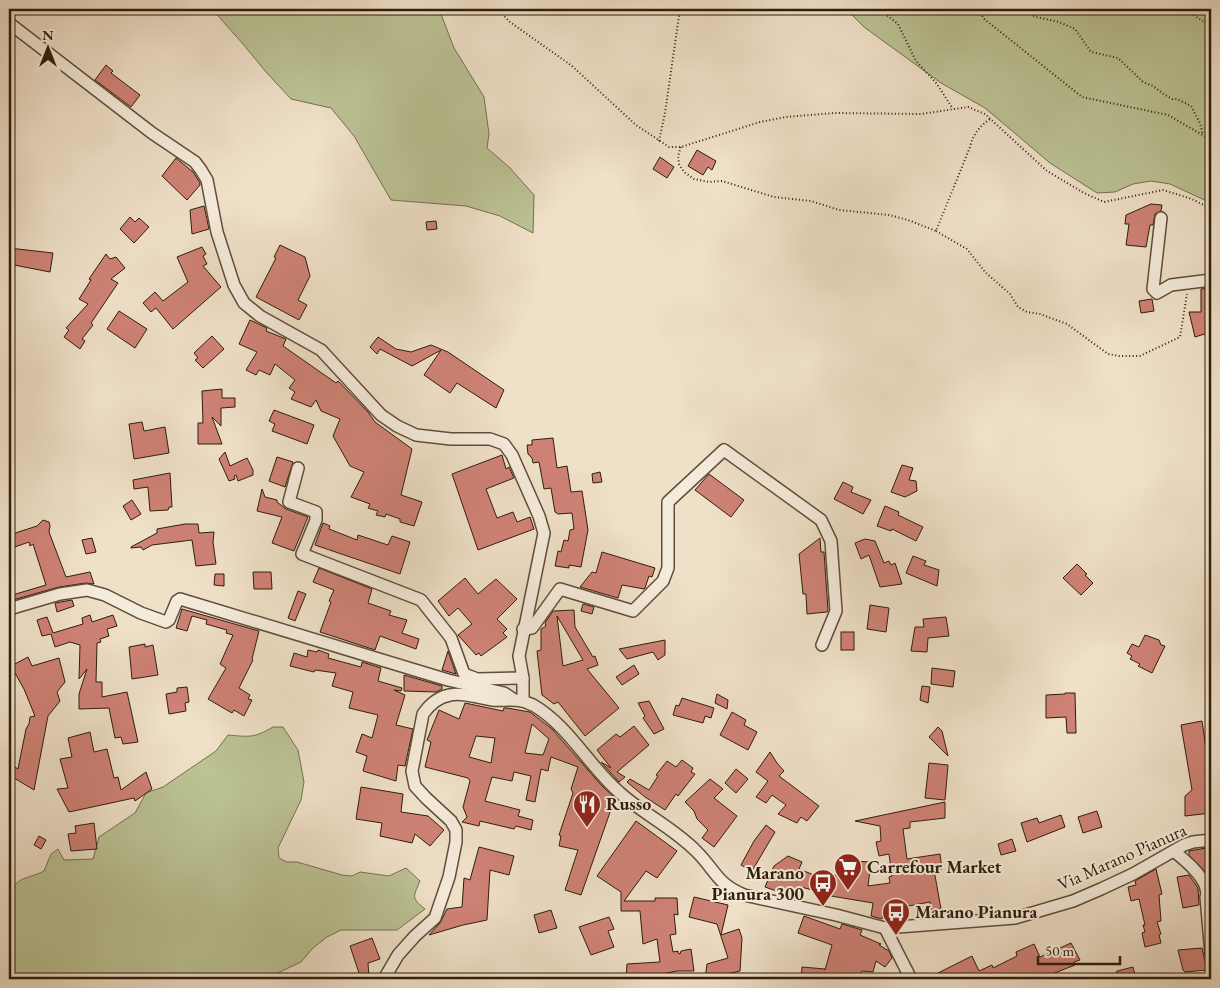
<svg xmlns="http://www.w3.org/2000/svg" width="1220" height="988" viewBox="0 0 1220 988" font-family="'EB Garamond',serif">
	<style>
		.green { fill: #bbc294; stroke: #75704e }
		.building { fill: #cf8276; stroke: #2f1d09; fill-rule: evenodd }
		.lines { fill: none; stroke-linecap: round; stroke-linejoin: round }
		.minor-casing { stroke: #5f4e39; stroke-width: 14 }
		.path { stroke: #2f1d09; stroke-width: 2; stroke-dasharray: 1 2.5; stroke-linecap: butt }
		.minor { stroke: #f5ebdb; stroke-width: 11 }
		.labels { text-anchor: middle; stroke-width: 4; stroke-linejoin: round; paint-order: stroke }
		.poi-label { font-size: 18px; font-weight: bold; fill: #2f1d09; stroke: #f5ebdb; text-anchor: start }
		.street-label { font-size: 18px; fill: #2f1d09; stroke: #f5ebdb }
	</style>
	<rect width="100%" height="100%" fill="#efe0c8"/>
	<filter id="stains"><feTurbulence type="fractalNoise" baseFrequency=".004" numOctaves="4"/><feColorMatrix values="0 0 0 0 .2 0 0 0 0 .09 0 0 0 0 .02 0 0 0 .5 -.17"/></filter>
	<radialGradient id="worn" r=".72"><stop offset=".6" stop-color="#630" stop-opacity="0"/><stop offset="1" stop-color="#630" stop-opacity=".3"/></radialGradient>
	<!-- green -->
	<g class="green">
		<path d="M212,9H439L454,48L484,97L489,134L487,148L509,167L534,195L533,233L500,216L466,206L391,200L354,136L331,108L291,99L266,72L243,44Z"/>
		<path d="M846,9H1211V203L1170,184L1151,181L1133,184L1115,192L1097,193L1050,163L985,108L941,83L864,27Z"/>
		<path d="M273,727H283L298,750L304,782L301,800L278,848L279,858L287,862H297L342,875L352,876L360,872L389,876L406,868L420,881C413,897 411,898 425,909L397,930H341L327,937L313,948L301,962L265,979H9V897C16,875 27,880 44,871L51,854L58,849L64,860L93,859L99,837L135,813L146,793L163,787L216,751L228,735C250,737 254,738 273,727Z"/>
	</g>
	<!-- building -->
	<g class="building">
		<path d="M106,65L113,71L111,73L140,95L131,107L95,80Z"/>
		<path d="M697,150L716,161L712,170L708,167L703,175L688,166Z"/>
		<path d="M660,157L674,167L667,178L653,169Z"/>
		<path d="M176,158L193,172L200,183V185L187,200L162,176Z"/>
		<path d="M1151,204L1162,205L1161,211L1155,214L1153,225H1150L1146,247L1126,245L1129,224H1125L1126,215Z"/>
		<path d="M204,206L209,229L192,234L190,210Z"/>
		<path d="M130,217L135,222L139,218L149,227L134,243L120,229Z"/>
		<path d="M436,221L437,229L427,230L426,222Z"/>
		<path d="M280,245L305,257L310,276L298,300L307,305L299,320L256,297L276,258L274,257Z"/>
		<path d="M202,247L206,254L203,256L207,264L203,266L221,287L173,329L156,308L151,312L143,303L155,292L163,301L188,282L177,257Z"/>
		<path d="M9,248L53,253L50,272L9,264Z"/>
		<path d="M106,254L110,259L116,257L125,268L111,279L118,283L91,323L93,325L82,339L85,341L80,349L64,337L69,330L66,328L88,304L79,299L91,280L89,279Z"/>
		<path d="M1211,288V332L1195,337L1189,312H1201V289Z"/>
		<path d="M1152,299L1154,311L1141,313L1139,301Z"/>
		<path d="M119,311L147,329L135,348L107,329Z"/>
		<path d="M250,320L267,328L266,331L286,339L283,346L336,383L338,381L368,412L375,422L412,449L401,495L422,502L414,526L400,522V519L386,514L385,517L376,515L378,511L368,508L370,504L351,497L364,472L350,466L333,436L340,419L321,411L316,400L311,407L291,399L295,392L289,388L295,380L275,364L270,375L259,370L256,375L246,370L257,352L239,344Z"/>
		<path d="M212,336L224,349L203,368L195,360L198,358L194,353Z"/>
		<path d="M378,337L396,349L411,352L431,345L448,352L504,390L496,408L457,383L450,393L424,375L441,350L412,366L380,349L377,354L370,347Z"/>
		<path d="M222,389V398H235V407L221,408V426L212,417L222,444H198V423H203L202,391Z"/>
		<path d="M274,410L314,425L307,444L272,431L275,424L269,421Z"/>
		<path d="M142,422L144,431L165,427L169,453L134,459L129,424Z"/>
		<path d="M553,438L557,468L567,466L571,492L582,491L588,530L581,567L569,565V568L555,566L558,551L561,552L564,540L568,541L570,530L574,529L572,513L558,514L555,512L551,488L544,489L539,462L533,463L532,458L528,454L527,445H532V440Z"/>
		<path d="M225,452L230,466L247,458L253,470V475L238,481L236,475L234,476L235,479L229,481L219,459Z"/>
		<path d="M502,455L506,469L509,467L514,478L486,489L497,518L513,512L517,522L530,517L534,529L478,550L452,474Z"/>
		<path d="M277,457L293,462L285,487L269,481Z"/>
		<path d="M902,465L913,468L909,480L916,481L917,491L905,497L891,492Z"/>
		<path d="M600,472L602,482L593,483L592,474Z"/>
		<path d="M170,473L172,507H169L168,510L150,511L148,487L134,489L133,480Z"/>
		<path d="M709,474L744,500L731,517L695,490Z"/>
		<path d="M843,482L853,487L851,492L871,500L863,514L834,499Z"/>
		<path d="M262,489L265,497L277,500V502L286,509L308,517L294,551L272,543L282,517L257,511Z"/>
		<path d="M132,500L141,514L131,520L123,506Z"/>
		<path d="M885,506L899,512L898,515L923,527L916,541L892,529L891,531L877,526Z"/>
		<path d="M43,520L49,522L50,526L49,532L66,577L90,572L94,584L86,583L59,587L9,601V596L46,585L33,544L30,546L29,542L9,549V535L37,526Z"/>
		<path d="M323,523L330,526L329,529L357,540L358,535L388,545L392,536L410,542L400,574L315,545Z"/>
		<path d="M185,524H198L199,533L214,532L213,542L216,564L196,566L192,540L152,545L143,550L141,547L131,548V547L157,533V529Z"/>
		<path d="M92,538L96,552L86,554L82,540Z"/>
		<path d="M820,538L821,552H824L828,610L827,612L807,614L806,594H803L799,554Z"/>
		<path d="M865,539L875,541L884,563L889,561L891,565L895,563L902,584L880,587L869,555L861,559L855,543Z"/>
		<path d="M602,552L655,568L652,577L649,576L645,588L644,589L622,585L618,598L580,587L592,572L596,573Z"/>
		<path d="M913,556L926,561L924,565L939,570L937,586L906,573Z"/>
		<path d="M1077,564L1087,574L1085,575L1093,583L1081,595L1063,578Z"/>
		<path d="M319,568L372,589L368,603L391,611L389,615L407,620L402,633L419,639L416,649L380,636L375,650L320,632L331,602L329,601L334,590L313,582Z"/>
		<path d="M253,572H271L272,589H254Z"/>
		<path d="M215,574H224V586L214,585Z"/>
		<path d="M465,578L478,594L496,579L517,599L497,619L507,629L503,633L507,637L481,656L479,653L476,655L458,635L472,624L458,608L449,616L438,601Z"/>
		<path d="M298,591L306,594L295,621L288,618Z"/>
		<path d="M72,600L74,606L57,612L55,603Z"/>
		<path d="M583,604L594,607L592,614L581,611Z"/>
		<path d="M870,605L889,608L886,632L867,629Z"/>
		<path d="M182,609L259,631L252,659L253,660L239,688L250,695L248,699L252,700L244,716L234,710L232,713L208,699L226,668L220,664L233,635L226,633L227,630L206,624L207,620L192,616L187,631L176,628Z"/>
		<path d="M574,610L575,627L593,657L595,656L598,665L587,669L619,708L585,736L558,702L554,704L542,695L537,651L541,650V629L546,626L545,623L553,611ZM557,616L583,660L563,666Z"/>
		<path d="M90,615L92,622L113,615L117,626L107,629L109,636L100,639L101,642L97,643L96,682H102V697L127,692L138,742L123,744L121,737L115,738L109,708L79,709V694L87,669L79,679L80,645L70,642L55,647L51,634L42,636L37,620L47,617L53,633L83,624L82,618Z"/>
		<path d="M946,617L949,636L928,638L927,652L911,651L915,627H924L923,619Z"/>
		<rect x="841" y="632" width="13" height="18"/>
		<path d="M1145,635L1159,640L1161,645L1165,646L1152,673L1138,666L1140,664L1130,659L1132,656L1127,653L1132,644L1139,647Z"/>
		<path d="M665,640V655L658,660L653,652L627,659L619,649Z"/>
		<path d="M145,644V647L153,645L158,675L132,679L129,647Z"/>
		<path d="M308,650L317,652L318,650L329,654L328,658L361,667L362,662L381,668L378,681L402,688L401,691L394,690L405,695L396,725L413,729L405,766L398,765L396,781L363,771L367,756L356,752L362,734L372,738L378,715L349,708L353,692L332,686L336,673L315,670L314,672L290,666L294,653L307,657Z"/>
		<path d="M448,651L456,674L442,670Z"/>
		<path d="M28,657L32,666L59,658L65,682L57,692L60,701L48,716L34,790L9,775V763L18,769L26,729L29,724L30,717L35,716L24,689L11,666Z"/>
		<path d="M634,665L639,674L622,685L616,677Z"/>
		<path d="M932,668L955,671L953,687L931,684Z"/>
		<path d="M404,675L442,686V689L436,692L404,691Z"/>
		<path d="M922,686L930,687L928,703L920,700Z"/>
		<path d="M187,687L189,702L185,703L186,711L169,714L166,694L177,692V688Z"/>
		<path d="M1065,693H1075L1076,733H1067L1066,717L1046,718V695L1065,694Z"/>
		<path d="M717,694L728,700L727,709L715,703Z"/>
		<path d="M682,698L714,708L711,718L705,716L703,723L673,715L676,705L679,706Z"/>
		<path d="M649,701L664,729L654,734L643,718L645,716L638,703Z"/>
		<path d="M465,703L503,711L504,708H507L530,712L552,729L602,786L615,798L581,895L565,890L578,850L559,846L561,836L559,835L573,793L571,789L578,767L551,757L548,771L541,769L535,802L526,800L531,776L514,772L512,781L492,777L485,801L520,810L518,816L533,820L531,830L516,826L514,829L480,821L479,826L462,822L467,817L463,807L470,781L468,778L425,767L431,742L427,740L439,710L459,719ZM532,724L549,739L543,755L525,753ZM476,736L495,738L491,763L469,757Z"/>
		<path d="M732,712L746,720L744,725L757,732L748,750L720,735Z"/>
		<path d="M1202,721L1211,781L1209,782L1211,788V813L1185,816V796L1192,790L1181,725Z"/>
		<path d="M634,726L649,745L617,772L625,777L619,782L601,762L611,768L597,750L616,734L620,737Z"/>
		<path d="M938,727L942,731L948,756L929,737Z"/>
		<path d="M90,732L94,752L107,749L114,778L118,777L121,790L146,772L152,789L135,801L134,798L69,812L57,789L68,788L60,759L72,757L68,738Z"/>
		<path d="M770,752L777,763L784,771L779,776L819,806L807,821L801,817L797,823L778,814L786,805L772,795L766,803L756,797L768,781L756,772Z"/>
		<path d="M682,760L693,768L691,772L695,774L678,796L676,794L665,810L645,797L627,782L630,779L649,790L658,776L656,775L667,761L676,767Z"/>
		<path d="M929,763L948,765L945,800L925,798Z"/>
		<path d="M736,769L748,779L736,793L725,783Z"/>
		<path d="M710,779L723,789L714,798L737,816L714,847L702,838L708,830L697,819L694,811L685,802Z"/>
		<path d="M361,787L403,794L401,812L428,816L444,830L430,846L415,834L412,843L380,836L382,823L356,819Z"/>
		<path d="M945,802V818L910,822V828L903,829L907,859L940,854L942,869L934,870L941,909L931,910L930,902L903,907V911L883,914L882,919L871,916L873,903L819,894L820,892L801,887L796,898L765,887L774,866L788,856L802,862L799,869L824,879L825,874L849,877L852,861L871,862L868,886L890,883L889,877L892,876L889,854L879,856L876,842L881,841L880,826L855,821Z"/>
		<path d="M1097,811L1102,827L1083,833L1078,817Z"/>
		<path d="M1061,815L1065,827L1027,842L1021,823L1037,818L1039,823Z"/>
		<path d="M636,821L677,851L657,878L646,871L624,901H655V898H677L678,915L674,914L676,934L670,935L673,952L678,951V953L680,954L681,951L691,949L694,971H677L653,976V979H626L627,964L660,962L657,939L643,944L640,911H621V892L597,876Z"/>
		<path d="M94,823L97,849L71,851L68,834L76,833L75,826Z"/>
		<path d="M766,825L775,832L752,871L741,865L754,841Z"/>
		<path d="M39,836L46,840L41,849L34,845Z"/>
		<path d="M1012,839L1016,851L1001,855L998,844Z"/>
		<path d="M479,847L514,856L509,875L490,870L487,920L463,925L429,935L440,923L447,909L462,907L464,878L470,880Z"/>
		<path d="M1206,848L1207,851L1211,850V875H1208L1189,855V851Z"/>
		<path d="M1156,869L1162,894L1159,895L1161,921L1157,922L1161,934L1159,935L1161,943L1145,947L1142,933L1145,932L1143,925H1145L1139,899L1131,901L1128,887L1136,885L1135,881Z"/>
		<path d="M1189,875L1198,888L1199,905L1183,908L1177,877Z"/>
		<path d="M694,897L728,905L721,935L739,929L742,938L740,971L705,979L707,964L728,958L717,924L689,917Z"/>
		<path d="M551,910L557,928L539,933L534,915Z"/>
		<path d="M804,916L840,929L842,924L862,930L860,935L881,944L879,945L889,951L892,958L885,967L876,961L873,972L862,971L860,975H824V979L801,978L802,967L825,969V970L832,945L798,933Z"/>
		<path d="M609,917L614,929L608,931L614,947L591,955L579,927Z"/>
		<path d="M372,938L380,959L368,963L369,979H361L350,946Z"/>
		<path d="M1071,943L1080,960L1074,962L1075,965L1047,976L1049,979H941L938,973L972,956L979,971L992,965L993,968L1017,956L1016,952L1034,944L1040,957Z"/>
		<path d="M1202,948L1207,970L1185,972L1183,970L1178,950Z"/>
		<path d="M1133,967L1136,979H1113L1117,971Z"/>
	</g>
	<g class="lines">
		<!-- minor casing -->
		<g class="minor-casing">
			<g id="minor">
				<path d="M9,23L152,133L195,162L201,170L207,180L217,232L234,285L244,303L260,316L321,350L381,415L397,426L416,435L451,439H490L504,444L512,455L539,516L544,533L519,656L523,678V701"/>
				<path d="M1161,218L1153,289L1157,293L1171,285L1211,280"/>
				<path d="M298,468L289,502L316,512V520L302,554L421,600L451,638L464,674L477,679L523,678"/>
				<path d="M9,609L60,594L87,590L105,595L141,613L166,622L169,620L177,601L180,599L448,680L504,693L513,699"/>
				<path d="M523,629L532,628L560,589L633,611L663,581L668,568V502L724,450L821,520L831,541L836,611L822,645"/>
				<path d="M1174,851C1184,860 1199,871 1205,885C1208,893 1205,895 1211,904"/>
				<path d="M1206,897L1211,954"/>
				<path d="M885,928L911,979"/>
				<path d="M384,979L398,955L415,936L435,918L449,877L456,842V830L451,821L426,798L415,786L412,771L423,714C430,704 438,697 450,695C461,692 480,698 492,700C502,701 512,699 522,701C526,702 530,704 533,705C569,726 588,765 619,792C643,814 674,828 697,852C716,871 716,883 744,895L836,915L885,928L1015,918L1073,901L1101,889L1133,874L1184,845L1193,842L1211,840"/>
			</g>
		</g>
		<!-- path -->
		<g class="path">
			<path d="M497,9L510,22L572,66L636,125L669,147H681L760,122L786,117L834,113L921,114L968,107L985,114L1047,171L1084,193L1104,202L1163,190L1192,199L1211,209"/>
			<path d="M879,9L898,24L916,61L937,84L953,109"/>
			<path d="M883,9L890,16"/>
			<path d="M981,9L983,18L1082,97L1168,115L1211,140"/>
			<path d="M1021,9L1036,17L1059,22L1075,29L1091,52L1118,58L1143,82L1153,86L1165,95L1172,99H1177L1191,106L1200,123L1203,135"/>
			<path d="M1185,9L1211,27"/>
			<path d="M659,141L665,113L680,9"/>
			<path d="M681,147L678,156L679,164L684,172L694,179L709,182L722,181L774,197L811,201L839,210L889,215L908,220L936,231L970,147C973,134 980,126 990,119"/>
			<path d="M936,231L967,249L985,272L1010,294L1018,307L1027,312L1040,314L1067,324L1108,354L1119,356H1140L1180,337L1187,294"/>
		</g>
		<!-- minor -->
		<use href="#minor" class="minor"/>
	</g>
	<!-- icons -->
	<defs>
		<g id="restaurant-pin" transform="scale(1.4375)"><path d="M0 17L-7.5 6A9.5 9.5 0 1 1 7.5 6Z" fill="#8f2418" stroke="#f5ebdb"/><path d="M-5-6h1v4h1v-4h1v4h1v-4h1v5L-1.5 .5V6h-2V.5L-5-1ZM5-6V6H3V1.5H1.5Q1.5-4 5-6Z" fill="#fff"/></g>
		<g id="supermarket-pin" transform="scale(1.4375)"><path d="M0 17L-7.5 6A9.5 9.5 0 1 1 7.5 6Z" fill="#8f2418" stroke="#f5ebdb"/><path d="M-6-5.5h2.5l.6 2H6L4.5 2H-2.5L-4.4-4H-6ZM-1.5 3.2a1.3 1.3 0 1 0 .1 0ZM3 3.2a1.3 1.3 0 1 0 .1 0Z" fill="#fff"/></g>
		<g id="bus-pin" transform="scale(1.4375)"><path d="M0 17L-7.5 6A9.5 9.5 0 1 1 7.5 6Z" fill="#8f2418" stroke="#f5ebdb"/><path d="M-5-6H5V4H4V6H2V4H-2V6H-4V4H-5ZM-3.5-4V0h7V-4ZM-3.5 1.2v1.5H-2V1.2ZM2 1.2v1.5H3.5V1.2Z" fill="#fff"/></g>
	</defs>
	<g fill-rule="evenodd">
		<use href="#restaurant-pin" x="587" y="804"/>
		<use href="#supermarket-pin" x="848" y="867"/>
		<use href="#bus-pin" x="823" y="883"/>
		<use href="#bus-pin" x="896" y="912"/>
	</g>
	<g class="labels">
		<!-- poi labels -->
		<g class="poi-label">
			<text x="606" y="810">Russo</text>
			<text x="867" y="873">Carrefour Market</text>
			<text x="804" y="879" text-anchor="end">Marano<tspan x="804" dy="21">Pianura 300</tspan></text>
			<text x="915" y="918">Marano Pianura</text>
		</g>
		<!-- street labels -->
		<g class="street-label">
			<text transform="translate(1122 857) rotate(-24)" y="6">Via Marano Pianura</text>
		</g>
	</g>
	<!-- margin -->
	<rect width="1220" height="988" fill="none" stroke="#efe0c8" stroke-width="30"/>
	<rect x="10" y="10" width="1200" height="968" fill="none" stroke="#2f1d09" stroke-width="2.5"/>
	<rect x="15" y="15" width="1190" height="958" fill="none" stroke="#2f1d09"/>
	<!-- north arrow -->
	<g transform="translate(48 48)" stroke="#f5ebdb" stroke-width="4" paint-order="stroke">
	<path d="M0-4L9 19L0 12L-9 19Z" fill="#2f1d09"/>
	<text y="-8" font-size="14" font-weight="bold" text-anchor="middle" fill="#2f1d09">N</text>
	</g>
	<!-- scale -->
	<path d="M1038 956v8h82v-8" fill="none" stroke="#2f1d09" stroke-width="2.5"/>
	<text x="1045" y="956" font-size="15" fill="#2f1d09" stroke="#f5ebdb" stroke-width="4" paint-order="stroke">50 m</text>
	<rect width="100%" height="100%" filter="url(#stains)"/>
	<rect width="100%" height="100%" fill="url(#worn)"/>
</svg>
